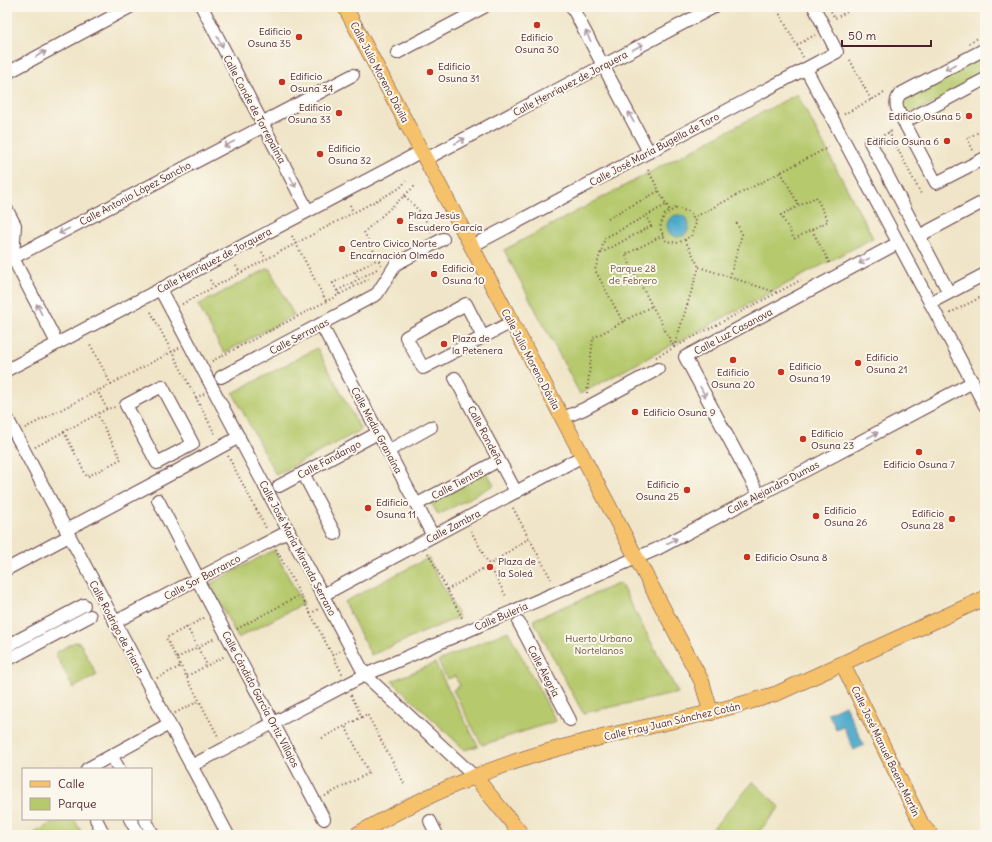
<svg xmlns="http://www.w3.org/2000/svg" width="992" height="842" viewBox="0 0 992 842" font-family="Delius,sans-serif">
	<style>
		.green { fill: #b6c96d; stroke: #80744c }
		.water { fill: #4aa7c9; stroke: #4a637a }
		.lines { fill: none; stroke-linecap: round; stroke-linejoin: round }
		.minor-casing { stroke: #633d43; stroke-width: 14 }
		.major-casing { stroke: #633d43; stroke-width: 16 }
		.path { stroke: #633d43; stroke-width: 2; stroke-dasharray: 1 3; stroke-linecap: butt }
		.minor { stroke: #fff; stroke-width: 12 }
		.major { stroke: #f5c16b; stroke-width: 15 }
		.oneway { stroke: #ae9aa0 }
		.poi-dot { fill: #c8321e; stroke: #fbf7ec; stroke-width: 1.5 }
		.labels { text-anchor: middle; stroke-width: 4; stroke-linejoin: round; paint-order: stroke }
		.poi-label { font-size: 10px; fill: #4a1f2b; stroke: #fbf7ec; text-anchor: start }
		.street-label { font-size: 10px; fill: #4a1f2b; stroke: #fbf7ec }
		.park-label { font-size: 10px; fill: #6a523f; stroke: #fbf7ec }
	</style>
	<rect width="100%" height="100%" fill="#fbf7ec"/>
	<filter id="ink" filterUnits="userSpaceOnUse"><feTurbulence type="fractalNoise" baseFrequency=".025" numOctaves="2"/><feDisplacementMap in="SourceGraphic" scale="8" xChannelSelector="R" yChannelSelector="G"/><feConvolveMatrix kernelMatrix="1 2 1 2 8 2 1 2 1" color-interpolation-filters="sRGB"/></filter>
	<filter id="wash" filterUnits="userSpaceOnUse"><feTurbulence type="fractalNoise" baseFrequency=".012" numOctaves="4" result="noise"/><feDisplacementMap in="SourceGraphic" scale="16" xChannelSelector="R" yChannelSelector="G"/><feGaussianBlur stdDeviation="0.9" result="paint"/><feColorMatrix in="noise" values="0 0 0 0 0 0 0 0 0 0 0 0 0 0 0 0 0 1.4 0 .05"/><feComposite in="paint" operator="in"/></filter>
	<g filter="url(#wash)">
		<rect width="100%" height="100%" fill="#f0e5c8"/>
		<!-- green -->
		<g class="green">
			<path d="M985,53V76L910,115L905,114L899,103L901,97Z"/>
			<path d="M797,94L873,238L580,394L504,250Z"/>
			<path d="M269,268L294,315L224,353L198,305Z"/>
			<path d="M317,348L361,430L276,475L233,393Z"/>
			<path d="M487,472L494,485L438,515L431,502Z"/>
			<path d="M274,550L303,604L238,638L210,584Z"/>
			<path d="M428,558L459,617L371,655L344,602Z"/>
			<path d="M620,583L678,693L583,713L533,620Z"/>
			<path d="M508,631L556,721L482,745L453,690L460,686L455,676L447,679L438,661Z"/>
			<path d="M75,642L80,643L97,675L73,688L55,653Z"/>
			<path d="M435,663L478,746L465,750L392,681Z"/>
			<path d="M753,782L780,807L756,835H707Z"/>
			<path d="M59,819H74L83,835H31Z"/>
		</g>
		<!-- water -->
		<g class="water">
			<circle cx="678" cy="226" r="11"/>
			<path d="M845,705L864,745L854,750L843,726L836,729L828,713Z"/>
		</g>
	</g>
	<g filter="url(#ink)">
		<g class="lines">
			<!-- minor casing -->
			<g class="minor-casing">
				<g id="minor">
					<path d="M202,7L308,211"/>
					<path d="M572,7L649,152"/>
					<path d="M985,49L900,94C892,104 899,112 904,122L985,79"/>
					<path d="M397,53L484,7"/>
					<path d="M806,69L985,406"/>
					<path d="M7,73L130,7"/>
					<path d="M267,120L353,75"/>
					<path d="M904,122L936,183L985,158"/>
					<path d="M870,142L946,287"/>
					<path d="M426,159L714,7"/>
					<path d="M7,210L15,225L13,258L57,343"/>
					<path d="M919,236L985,201"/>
					<path d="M472,246L837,52L814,7"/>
					<path d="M7,261L264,126"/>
					<path d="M160,289L365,675L475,777"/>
					<path d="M930,303L985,274"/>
					<path d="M321,324L433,536"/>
					<path d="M483,337L466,304L406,337L423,368L512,322"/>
					<path d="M7,370L422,151"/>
					<path d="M221,377L377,294L396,264L443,239"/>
					<path d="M455,378L516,492"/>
					<path d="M162,386L193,444L157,463L126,405Z"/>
					<path d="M7,418L228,835"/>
					<path d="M563,418L584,409L658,369"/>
					<path d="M388,451L431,427"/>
					<path d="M177,471L239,437"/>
					<path d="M303,473L335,534"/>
					<path d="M279,486L378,433"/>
					<path d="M759,495L685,357L898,243"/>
					<path d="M158,500L195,572"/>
					<path d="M421,502L492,464"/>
					<path d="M66,530L171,474"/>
					<path d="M7,569L69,536"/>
					<path d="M197,579L324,819"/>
					<path d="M323,595L583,456"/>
					<path d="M115,622L289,531"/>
					<path d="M519,623L570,720"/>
					<path d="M7,646L84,605"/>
					<path d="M7,660L90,616"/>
					<path d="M115,762L119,769"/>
					<path d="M191,766L365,675L657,549L973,382"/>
					<path d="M87,769L169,724"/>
					<path d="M96,819L104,835"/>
					<path d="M130,819L139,835"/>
					<path d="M145,819L153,835"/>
					<path d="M430,821L437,835"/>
				</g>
			</g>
			<!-- major casing -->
			<g class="major-casing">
				<g id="major">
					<path d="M345,7L702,682L711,713"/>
					<path d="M843,665L922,825L931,835"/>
					<path d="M475,777L522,835"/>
					<path d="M356,835C411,803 469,776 529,757C611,731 697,720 778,693L985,598"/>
				</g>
			</g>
			<!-- path -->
			<g class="path">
				<path d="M776,7L803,57"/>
				<path d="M829,8L835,18L856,7"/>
				<path d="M969,43L985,34"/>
				<path d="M797,45L815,35"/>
				<path d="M850,60L871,100"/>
				<path d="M844,114L884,93"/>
				<path d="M889,132L922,196"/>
				<path d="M880,137L894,130"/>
				<path d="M973,150L967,138L985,129"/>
				<path d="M648,170L670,211"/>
				<path d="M781,172L799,206"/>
				<path d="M405,196L423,215L432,233"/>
				<path d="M816,197L828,221L794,239L781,215Z"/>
				<path d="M350,205L353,212"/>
				<path d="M676,208L690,212L696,223L691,236L678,243L666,241L660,228L664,215Z"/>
				<path d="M608,218L659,191"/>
				<path d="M693,218L829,147"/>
				<path d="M812,230L830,264"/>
				<path d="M663,235L625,255L674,347"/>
				<path d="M292,236L326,301"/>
				<path d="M685,240L699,267"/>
				<path d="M262,252L266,259"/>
				<path d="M601,253L651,226L646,216"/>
				<path d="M381,265L364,232L416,185"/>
				<path d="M236,266L240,273"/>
				<path d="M355,272L358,279"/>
				<path d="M730,277L742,234L736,222"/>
				<path d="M210,280L214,287"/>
				<path d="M337,291L333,283L378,259"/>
				<path d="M339,294L337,291L379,268"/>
				<path d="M182,304L400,188L406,181"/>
				<path d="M151,312L216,436"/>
				<path d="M950,313L985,295"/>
				<path d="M623,322L595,270L605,238L666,205"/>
				<path d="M674,347L699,267L778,293"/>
				<path d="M656,357L801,280"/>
				<path d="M212,361L369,279"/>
				<path d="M111,384L179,348"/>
				<path d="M97,390L107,409"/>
				<path d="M587,393L593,338L652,306"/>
				<path d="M196,398L204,394"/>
				<path d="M25,428L111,384L90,344"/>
				<path d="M64,432L87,477L121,459L97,414"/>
				<path d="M35,447L107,409L115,407"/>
				<path d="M228,456L267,530"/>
				<path d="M513,508L551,579"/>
				<path d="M471,531L507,598"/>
				<path d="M276,549L343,675"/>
				<path d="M428,553L462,618"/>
				<path d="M447,590L489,565L529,538"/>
				<path d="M310,614L318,609"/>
				<path d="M204,618L166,638L219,738"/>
				<path d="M187,627L207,665"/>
				<path d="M237,629L300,595"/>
				<path d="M332,655L340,651"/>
				<path d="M177,658L215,638"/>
				<path d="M187,676L225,656"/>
				<path d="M157,678L181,666"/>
				<path d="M351,695L362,717L367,714L405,785"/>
				<path d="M175,713L199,701"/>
				<path d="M322,738L362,717"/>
				<path d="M325,796L369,773L345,726"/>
			</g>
			<!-- minor -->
			<use href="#minor" class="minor"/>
			<!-- major -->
			<use href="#major" class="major"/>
		</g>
		<!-- one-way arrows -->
		<defs><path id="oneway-shaft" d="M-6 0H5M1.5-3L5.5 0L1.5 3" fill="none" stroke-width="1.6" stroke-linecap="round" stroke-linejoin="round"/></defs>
		<g class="oneway">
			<use href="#oneway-shaft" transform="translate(588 36) rotate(-118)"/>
			<use href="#oneway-shaft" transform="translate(220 42) rotate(62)"/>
			<use href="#oneway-shaft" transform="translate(638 47) rotate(-28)"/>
			<use href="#oneway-shaft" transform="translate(41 54) rotate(-28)"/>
			<use href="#oneway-shaft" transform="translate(950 67) rotate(152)"/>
			<use href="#oneway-shaft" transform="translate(631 117) rotate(-117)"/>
			<use href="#oneway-shaft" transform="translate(460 141) rotate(-28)"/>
			<use href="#oneway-shaft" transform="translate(229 144) rotate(152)"/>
			<use href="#oneway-shaft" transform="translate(293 182) rotate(62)"/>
			<use href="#oneway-shaft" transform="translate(64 231) rotate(152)"/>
			<use href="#oneway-shaft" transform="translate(864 261) rotate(152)"/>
			<use href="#oneway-shaft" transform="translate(39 309) rotate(-117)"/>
			<use href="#oneway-shaft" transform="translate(703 392) rotate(62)"/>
			<use href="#oneway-shaft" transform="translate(873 435) rotate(-28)"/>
			<use href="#oneway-shaft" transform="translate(672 541) rotate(-28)"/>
		</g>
	</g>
	<!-- markers -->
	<g class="poi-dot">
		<circle cx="537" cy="25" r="4"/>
		<circle cx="299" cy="37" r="4"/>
		<circle cx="430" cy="72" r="4"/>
		<circle cx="282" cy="82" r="4"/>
		<circle cx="339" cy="113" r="4"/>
		<circle cx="969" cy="116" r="4"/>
		<circle cx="947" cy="141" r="4"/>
		<circle cx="320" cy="154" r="4"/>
		<circle cx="400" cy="221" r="4"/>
		<circle cx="342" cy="249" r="4"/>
		<circle cx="434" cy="274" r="4"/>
		<circle cx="444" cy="344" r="4"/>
		<circle cx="733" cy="360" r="4"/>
		<circle cx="858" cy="363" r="4"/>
		<circle cx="781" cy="372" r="4"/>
		<circle cx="635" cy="412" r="4"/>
		<circle cx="803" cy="439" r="4"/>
		<circle cx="919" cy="452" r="4"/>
		<circle cx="687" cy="490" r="4"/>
		<circle cx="368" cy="508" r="4"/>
		<circle cx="816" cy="516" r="4"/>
		<circle cx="952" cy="519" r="4"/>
		<circle cx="747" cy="557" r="4"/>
		<circle cx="490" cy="567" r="4"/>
	</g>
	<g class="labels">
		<!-- poi labels -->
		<g class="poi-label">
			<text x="291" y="35" text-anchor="end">Edificio<tspan x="291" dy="12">Osuna 35</tspan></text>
			<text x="537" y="41" text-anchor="middle">Edificio<tspan x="537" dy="12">Osuna 30</tspan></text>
			<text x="438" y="70">Edificio<tspan x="438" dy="12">Osuna 31</tspan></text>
			<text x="290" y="80">Edificio<tspan x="290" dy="12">Osuna 34</tspan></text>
			<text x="331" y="111" text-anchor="end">Edificio<tspan x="331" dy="12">Osuna 33</tspan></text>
			<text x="961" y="120" text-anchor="end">Edificio Osuna 5</text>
			<text x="939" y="145" text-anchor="end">Edificio Osuna 6</text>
			<text x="328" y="152">Edificio<tspan x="328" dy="12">Osuna 32</tspan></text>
			<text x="408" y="219">Plaza Jesús<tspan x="408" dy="12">Escudero García</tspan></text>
			<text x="350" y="247">Centro Cívico Norte<tspan x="350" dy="12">Encarnación Olmedo</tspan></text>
			<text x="442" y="272">Edificio<tspan x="442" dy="12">Osuna 10</tspan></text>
			<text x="452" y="342">Plaza de<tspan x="452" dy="12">la Petenera</tspan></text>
			<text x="866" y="361">Edificio<tspan x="866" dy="12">Osuna 21</tspan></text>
			<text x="789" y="370">Edificio<tspan x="789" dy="12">Osuna 19</tspan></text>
			<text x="733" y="376" text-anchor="middle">Edificio<tspan x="733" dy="12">Osuna 20</tspan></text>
			<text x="643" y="416">Edificio Osuna 9</text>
			<text x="811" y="437">Edificio<tspan x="811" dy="12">Osuna 23</tspan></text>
			<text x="919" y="468" text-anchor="middle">Edificio Osuna 7</text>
			<text x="679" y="488" text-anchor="end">Edificio<tspan x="679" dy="12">Osuna 25</tspan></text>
			<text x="376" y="506">Edificio<tspan x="376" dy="12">Osuna 11</tspan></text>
			<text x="824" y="514">Edificio<tspan x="824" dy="12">Osuna 26</tspan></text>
			<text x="944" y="517" text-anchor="end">Edificio<tspan x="944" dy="12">Osuna 28</tspan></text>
			<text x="755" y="561">Edificio Osuna 8</text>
			<text x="498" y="565">Plaza de<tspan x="498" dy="12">la Soleá</tspan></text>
		</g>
		<!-- street labels -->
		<g class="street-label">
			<text transform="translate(380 72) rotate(62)" y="4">Calle Julio Moreno Dávila</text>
			<text transform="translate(570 83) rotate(-28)" y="4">Calle Henríquez de Jorquera</text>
			<text transform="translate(255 109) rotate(62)" y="4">Calle Conde de Torrepalma</text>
			<text transform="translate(654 149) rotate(-28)" y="4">Calle José María Bugella de Toro</text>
			<text transform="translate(135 193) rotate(-28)" y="4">Calle Antonio López Sancho</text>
			<text transform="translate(214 260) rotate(-28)" y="4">Calle Henríquez de Jorquera</text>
			<text transform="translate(733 331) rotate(-28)" y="4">Calle Luz Casanova</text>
			<text transform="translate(299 336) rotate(-28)" y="4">Calle Serranas</text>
			<text transform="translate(531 359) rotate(62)" y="4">Calle Julio Moreno Dávila</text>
			<text transform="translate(377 430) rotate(62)" y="4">Calle Media Granaína</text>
			<text transform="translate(486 435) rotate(62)" y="4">Calle Rondeña</text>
			<text transform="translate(329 459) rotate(-28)" y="4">Calle Fandango</text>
			<text transform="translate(457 483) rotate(-28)" y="4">Calle Tientos</text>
			<text transform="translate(773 487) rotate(-28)" y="4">Calle Alejandro Dumas</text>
			<text transform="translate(453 526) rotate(-28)" y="4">Calle Zambra</text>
			<text transform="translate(298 548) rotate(62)" y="4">Calle José María Miranda Serrano</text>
			<text transform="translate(202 577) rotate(-28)" y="4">Calle Sor Barranco</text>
			<text transform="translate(501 616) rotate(-23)" y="4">Calle Bulería</text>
			<text transform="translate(117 627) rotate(62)" y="4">Calle Rodrigo de Triana</text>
			<text transform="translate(544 671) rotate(62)" y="4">Calle Alegría</text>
			<text transform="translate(261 699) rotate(62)" y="4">Calle Cándido García Ortiz Villajos</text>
			<text transform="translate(672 721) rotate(-13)" y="4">Calle Fray Juan Sánchez Cotán</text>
			<text transform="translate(886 751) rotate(64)" y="4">Calle José Manuel Baena Martín</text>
		</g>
		<!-- park labels -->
		<g class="park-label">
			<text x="633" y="272">Parque 28<tspan x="633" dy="12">de Febrero</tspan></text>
			<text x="599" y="642">Huerto Urbano<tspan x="599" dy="12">Nortelanos</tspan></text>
		</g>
	</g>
	<!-- margin -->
	<rect width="992" height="842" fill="none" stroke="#fbf7ec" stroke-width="24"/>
	<!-- legend -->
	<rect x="22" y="768" width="130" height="52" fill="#fbf7ec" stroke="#b4a19f"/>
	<rect x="30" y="781" width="20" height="6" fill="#f5c16b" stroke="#b4a19f"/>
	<text x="58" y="788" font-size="12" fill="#4a1f2b">Calle</text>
	<rect x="30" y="798" width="20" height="12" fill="#b6c96d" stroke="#b4a19f"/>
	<text x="58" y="808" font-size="12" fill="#4a1f2b">Parque</text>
	<!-- scale -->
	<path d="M842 40v6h89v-6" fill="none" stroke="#4a1f2b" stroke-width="2"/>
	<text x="848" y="40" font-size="12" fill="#4a1f2b" stroke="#fbf7ec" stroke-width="3" paint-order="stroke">50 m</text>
</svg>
